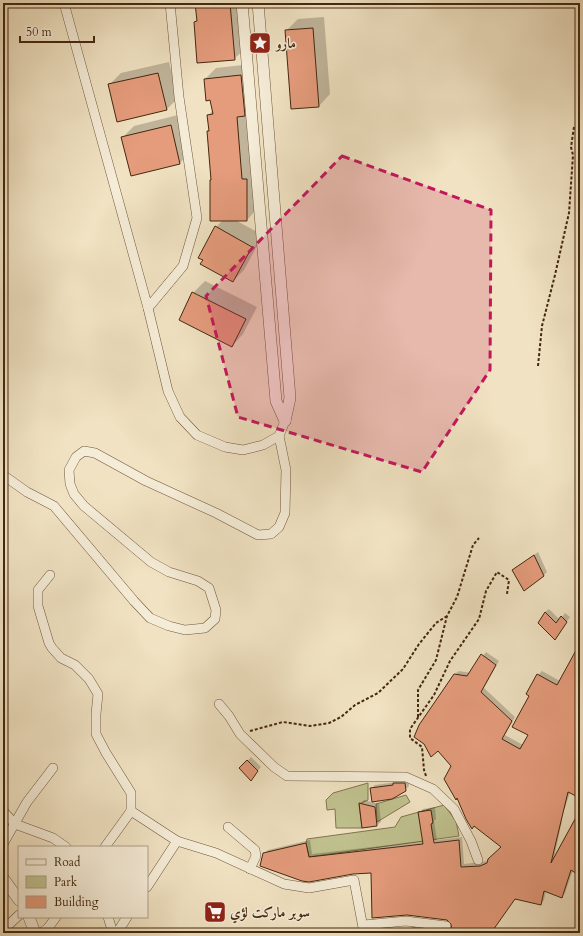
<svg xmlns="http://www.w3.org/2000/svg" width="583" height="936" viewBox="0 0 583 936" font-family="Cardo,Amiri,serif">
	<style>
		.green { fill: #c0c28f; stroke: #82754e }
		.shadow { fill: #0003 }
		.building { fill: #e59c7c; stroke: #44280e }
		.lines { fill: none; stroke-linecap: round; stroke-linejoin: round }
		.minor-casing { stroke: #6f563b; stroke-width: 10 }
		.tertiary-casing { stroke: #6f563b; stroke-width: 12 }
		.path { stroke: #44280e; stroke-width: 2; stroke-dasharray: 3 2; stroke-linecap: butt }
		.minor { stroke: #f5ecd7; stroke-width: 9 }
		.tertiary { stroke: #f5ecd7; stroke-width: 11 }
		.rail { stroke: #44280e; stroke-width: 3; stroke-dasharray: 7 7; stroke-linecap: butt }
		.marked { fill: #c2185b; fill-opacity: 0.2; stroke: #c2185b; stroke-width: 3; stroke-dasharray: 8 5; stroke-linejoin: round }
		.labels { text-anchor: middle; stroke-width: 3; stroke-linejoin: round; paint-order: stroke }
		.poi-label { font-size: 14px; font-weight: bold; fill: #44280e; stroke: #f5ecd7; text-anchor: start }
	</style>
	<rect width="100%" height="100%" fill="#f0e2c2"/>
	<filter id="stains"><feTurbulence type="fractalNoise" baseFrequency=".005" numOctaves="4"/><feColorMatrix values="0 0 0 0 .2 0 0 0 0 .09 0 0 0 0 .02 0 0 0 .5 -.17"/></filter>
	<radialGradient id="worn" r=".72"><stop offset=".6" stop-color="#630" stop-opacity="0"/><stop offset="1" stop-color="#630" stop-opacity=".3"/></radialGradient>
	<!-- green -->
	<g class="green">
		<path d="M368,783V800L359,804L362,828H336L335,809L327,810L326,800L333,793Z"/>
		<path d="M406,795L410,802L377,822L376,804Z"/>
		<path d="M444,805L456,821L459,836L309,857L306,843L307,839L395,827L401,817Z"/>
	</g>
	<!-- shadow -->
	<g class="shadow">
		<path d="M196,3H242L246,48L234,59L195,22L197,20Z"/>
		<path d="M280,3H312L310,6L281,7Z"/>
		<path d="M324,17L330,94L319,106L286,31L298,19Z"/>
		<path d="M169,62L178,98L166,110L109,85L121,73Z"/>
		<path d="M252,64L258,208L247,220H235L263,235L244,270L233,281L204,260L216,227L223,220L211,180L212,179L208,131L210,130L208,116L213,110L205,79L216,68Z"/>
		<path d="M182,114L191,151L180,163L132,175L122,138L134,126Z"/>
		<path d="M205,281L257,307L243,334L232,346L193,293Z"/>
		<path d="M538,552L547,572L543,576L513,570Z"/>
		<path d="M549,609L560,620L565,613L570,617L555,639L545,612Z"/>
		<path d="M580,650V761L565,808L562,812L544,809L562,821L554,858L580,833V874L573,870L565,893L561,897L546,891L544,900L541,904L515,898L490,933H453V925L450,920L371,871L264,854L268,850L310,840L312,854L423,841L419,813L423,809L435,807L436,819L434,821L437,840L462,837L464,864L489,861L502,847L452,766L455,674L459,671L471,673L486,652L499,661L484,688L515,717L505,735L523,745L529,735L531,696L538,675L542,671L560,681Z"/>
		<path d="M251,757L261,767L251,779L241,768Z"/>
		<path d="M397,780H408L409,786L405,790L371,789L375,785L396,782Z"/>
		<path d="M364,800L379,804L381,822L377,825L360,804Z"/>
		<path d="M417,925L434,927L433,933H413V928Z"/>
	</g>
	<!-- building -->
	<g class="building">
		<path d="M195,3H230L235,60L197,63L194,22L197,21Z"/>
		<path d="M313,28L319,107L291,109L285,30Z"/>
		<path d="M158,73L167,110L117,122L108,84Z"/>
		<path d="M241,75L245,116L237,117L242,179H247V221H210V180H211L207,131H209L207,115L213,114L210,100L206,101L204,79Z"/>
		<path d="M171,125L180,164L131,176L121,137Z"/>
		<path d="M215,226L252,247L233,282L200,264L203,260L198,258Z"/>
		<path d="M192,292L246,319L232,347L179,320Z"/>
		<path d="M534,555L544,576L524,591L512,570Z"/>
		<path d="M545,612L556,623L561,616L567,622L555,640L538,623Z"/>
		<path d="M580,643V798L568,792L551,863L580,810V876L571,870L562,898L544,891L541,905L515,899L491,933H452L451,924L447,920L407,915L372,918L371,873L353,874L309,882L302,881L260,866L263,853L306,843L309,857L423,844L418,812L431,810L433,823L431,824L434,843L459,840L461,867L480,866L487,863L488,859L501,847L474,826L472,829L466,819L457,798L456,800L444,779L451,766L438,751L431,757L424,744L414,737L419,725L454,674L467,676L481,654L496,665L481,692L512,721L502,739L520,749L528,735L512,727L529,696L526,694L537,674L557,685Z"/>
		<path d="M247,760L258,771L251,781L239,768Z"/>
		<path d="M393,783H405L406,791L392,799L372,802L370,788L393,785Z"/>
		<path d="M359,803L375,807L377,826L362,828Z"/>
		<path d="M412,928L430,930V933H412Z"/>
	</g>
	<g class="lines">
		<!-- minor casing -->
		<g class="minor-casing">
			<g id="minor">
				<path d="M64,3L148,308L168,391L180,417L197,435L225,447L243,450L263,445L279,436"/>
				<path d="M148,308L183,266L197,218L179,97L170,3"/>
				<path d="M3,475L27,492L54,506L134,601L150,618L169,626L185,630L205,628L215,619L216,610L209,588L198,581L169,572L151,562L84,506L74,494L70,484L69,470L76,457L84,451L95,453L146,481L216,513L258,535L271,534L279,527L285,513L286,470L279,436L285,421"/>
				<path d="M50,575L38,590V606L49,643L52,648L61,658L75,665L89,679L98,694L96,714V734L106,753L131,793V811L177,841L216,853L284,884L309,888L354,880L364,933"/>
				<path d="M219,704L229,716L240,734L274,767L287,776L406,777L433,789L454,809L471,841L478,860"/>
				<path d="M3,811L15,824L53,838L66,847"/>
				<path d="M228,827L255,850L256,856L250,869"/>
				<path d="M3,844L27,802L53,768"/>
				<path d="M105,847L131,811"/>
				<path d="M147,887L177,841"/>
				<path d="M108,917L113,933"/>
				<path d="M364,925L406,921L446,926V933"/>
				<path d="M3,930L19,915"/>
				<path d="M41,933L48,928L56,917"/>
				<path d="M117,933L127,917"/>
			</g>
		</g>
		<!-- tertiary casing -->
		<g class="tertiary-casing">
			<g id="tertiary">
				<path d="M242,3L276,401L285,421"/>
				<path d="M258,3L290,398L285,421"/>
				<path d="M3,878L19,900"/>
				<path d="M29,917L35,933"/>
			</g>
		</g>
		<!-- path -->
		<g class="path">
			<path d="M538,366L542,326L555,275L569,213L573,155L571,147L574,127"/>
			<path d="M418,717V690L436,660L447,616L457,597L473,545L479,538"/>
			<path d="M250,731L283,722L310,726L329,723L341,717L355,705L378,693L403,669L419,644L436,623L447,616"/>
			<path d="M426,776L424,770L422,747L410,738V729L434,695L450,661L479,619L486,591L497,572L509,580L507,594"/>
		</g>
		<!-- minor -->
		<use href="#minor" class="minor"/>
		<!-- tertiary -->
		<use href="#tertiary" class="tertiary"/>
		<!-- rail -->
		<path class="rail" d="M579,933L580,929"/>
	</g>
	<!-- marked area -->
	<path class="marked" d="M342,156L491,210L490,370L422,472L238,417L206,296Z"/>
	<!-- icons -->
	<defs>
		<g id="sight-square" transform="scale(1.15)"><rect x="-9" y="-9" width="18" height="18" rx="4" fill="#8f2418" stroke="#f5ecd7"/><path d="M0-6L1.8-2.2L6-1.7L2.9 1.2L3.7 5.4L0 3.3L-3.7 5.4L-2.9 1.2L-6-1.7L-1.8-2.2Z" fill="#fff"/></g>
		<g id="supermarket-square" transform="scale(1.15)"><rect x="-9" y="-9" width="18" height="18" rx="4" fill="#8f2418" stroke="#f5ecd7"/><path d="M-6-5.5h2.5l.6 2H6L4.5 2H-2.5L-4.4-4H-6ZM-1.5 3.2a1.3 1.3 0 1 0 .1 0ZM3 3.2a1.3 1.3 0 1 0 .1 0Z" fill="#fff"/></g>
	</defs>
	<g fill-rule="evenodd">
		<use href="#sight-square" x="260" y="43"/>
		<use href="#supermarket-square" x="215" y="912"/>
	</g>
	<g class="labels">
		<!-- poi labels -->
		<g class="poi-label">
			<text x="276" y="48">مارو</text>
			<text x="230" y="917">سوبر ماركت لؤي</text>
		</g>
	</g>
	<!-- margin -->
	<rect width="583" height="936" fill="none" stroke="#f0e2c2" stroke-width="16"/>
	<rect x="4" y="4" width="575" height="928" fill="none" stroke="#44280e" stroke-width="2"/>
	<rect x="8" y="8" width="567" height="920" fill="none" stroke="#44280e"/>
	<!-- legend -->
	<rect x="18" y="846" width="130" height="72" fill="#f5ecd7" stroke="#ae9e87"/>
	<rect x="26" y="859" width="20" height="6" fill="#f5ecd7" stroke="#ae9e87"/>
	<text x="54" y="866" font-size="12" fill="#44280e">Road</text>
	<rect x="26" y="876" width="20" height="12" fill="#c0c28f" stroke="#ae9e87"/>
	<text x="54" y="886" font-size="12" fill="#44280e">Park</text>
	<rect x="26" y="896" width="20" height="12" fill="#e59c7c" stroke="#ae9e87"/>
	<text x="54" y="906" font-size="12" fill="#44280e">Building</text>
	<!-- scale -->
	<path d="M20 36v6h74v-6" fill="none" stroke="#44280e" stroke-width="2"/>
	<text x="26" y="36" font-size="12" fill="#44280e" stroke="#f5ecd7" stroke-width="3" paint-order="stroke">50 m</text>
	<rect width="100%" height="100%" filter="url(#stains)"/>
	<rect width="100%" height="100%" fill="url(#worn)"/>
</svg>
